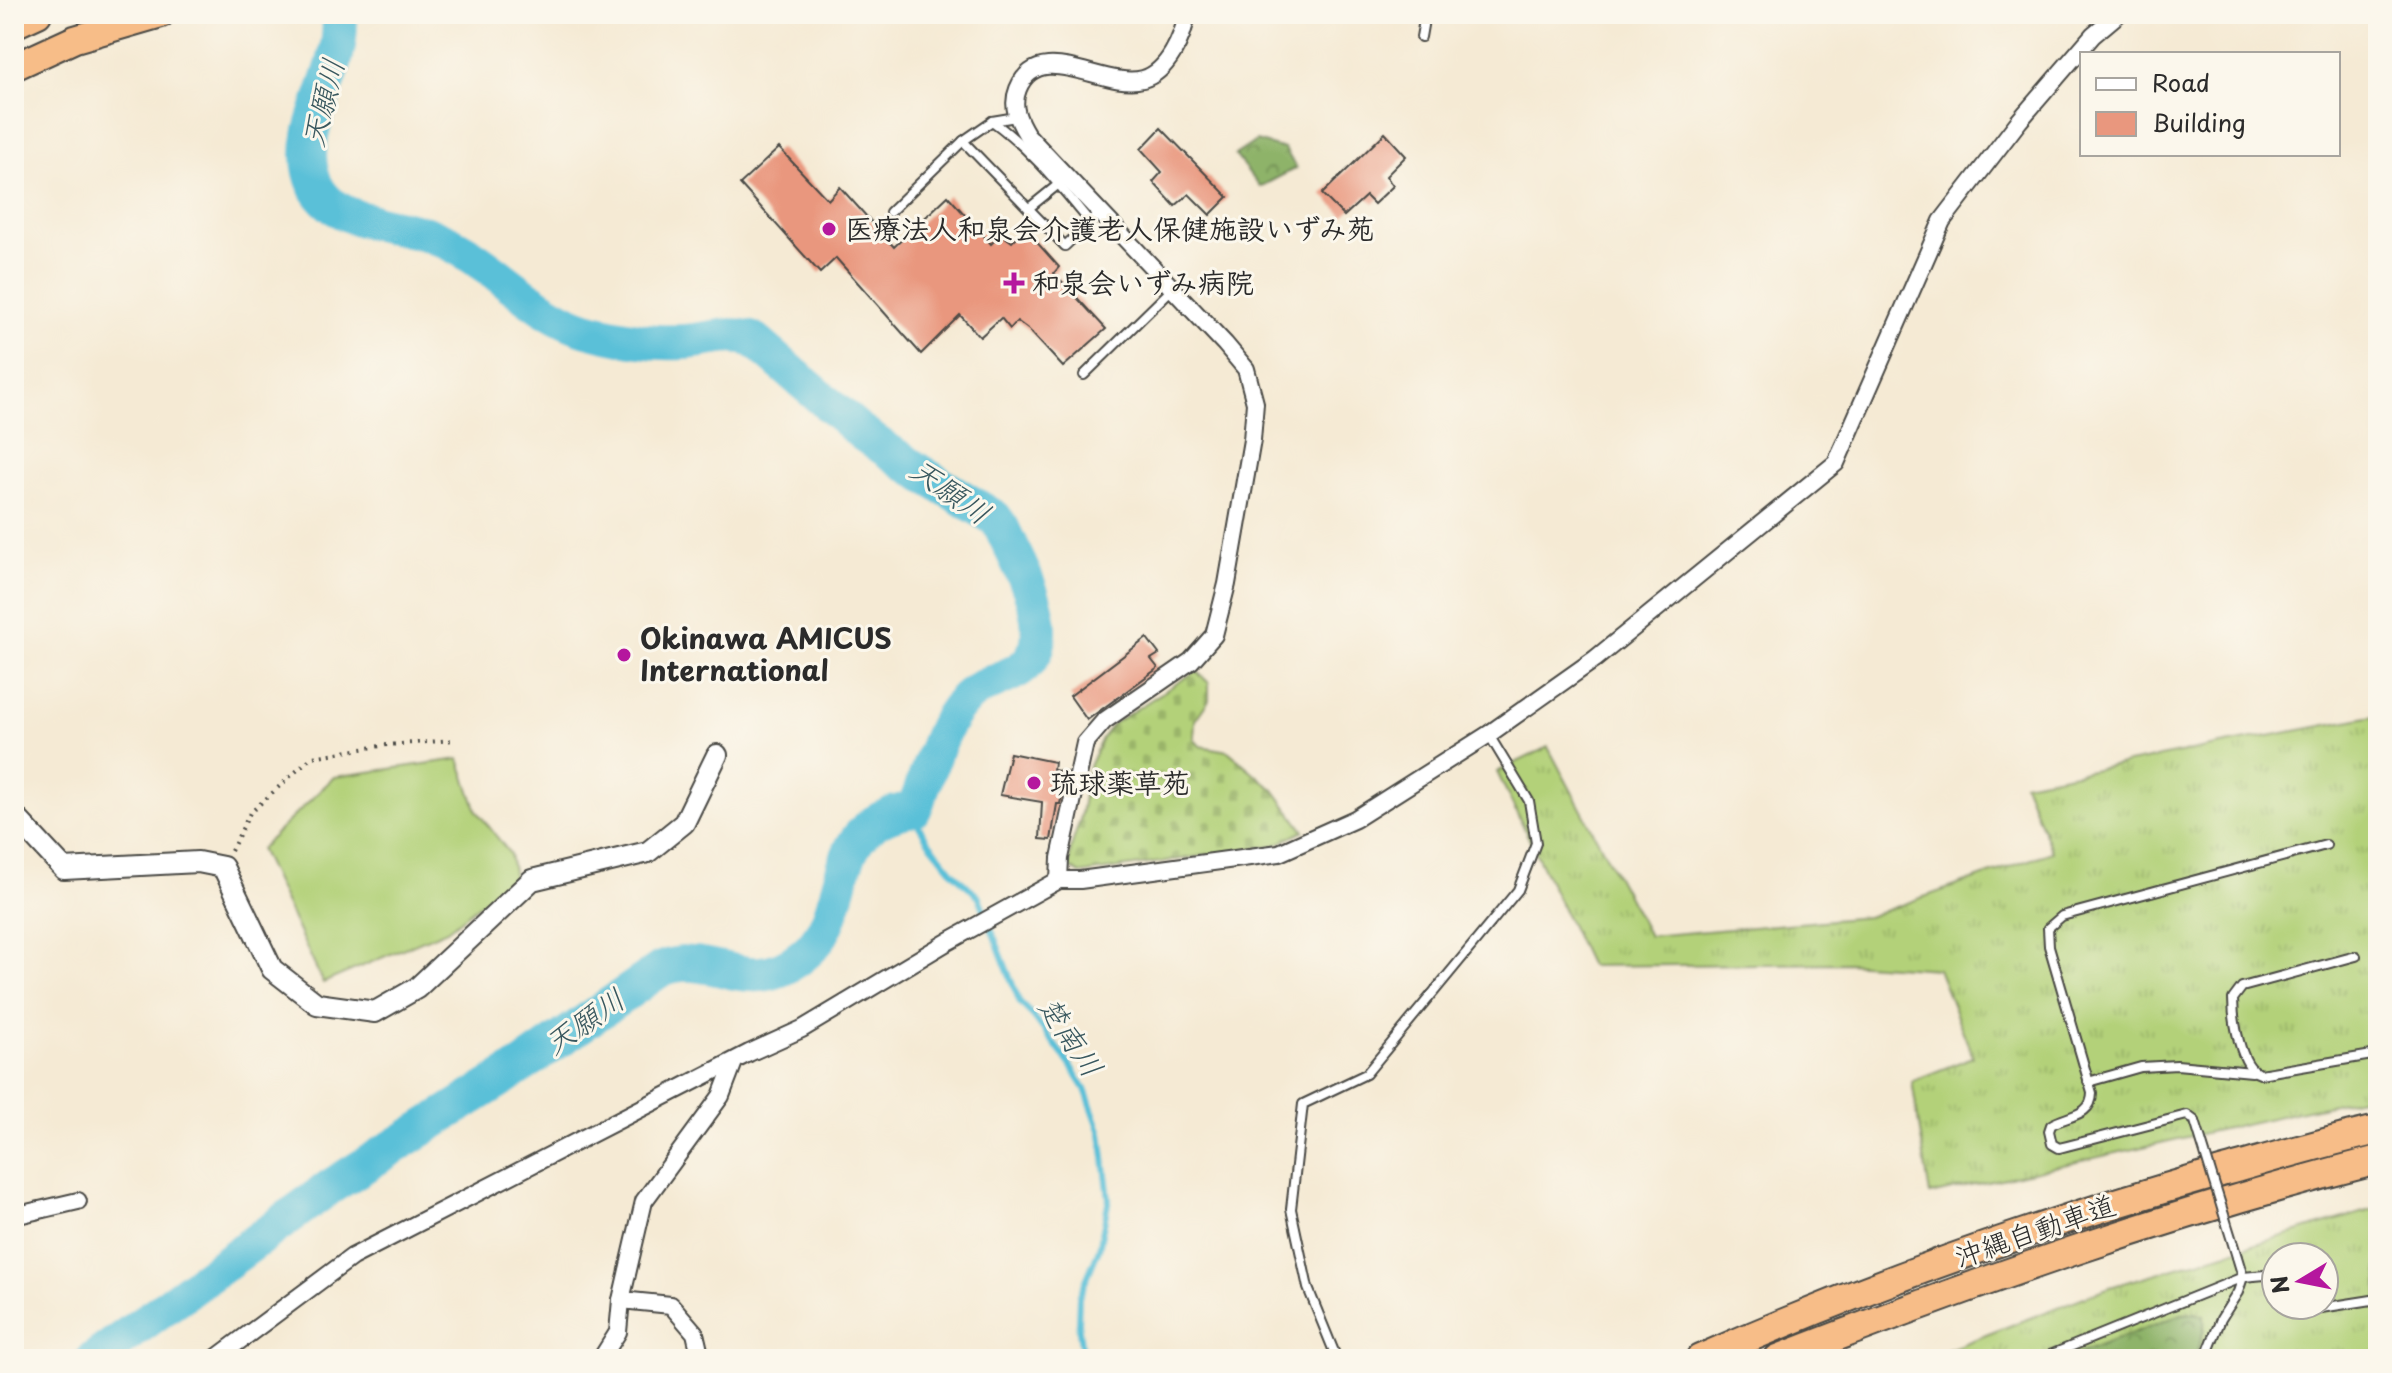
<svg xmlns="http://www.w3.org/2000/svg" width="2392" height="1373" viewBox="0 0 2392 1373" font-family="'Playpen Sans','Klee One',sans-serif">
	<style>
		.grass { fill: url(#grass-tufts); stroke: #6f7e52; stroke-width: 2; fill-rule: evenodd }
		.forest { fill: url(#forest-crowns); stroke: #5c6f4a; stroke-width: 2 }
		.cemetery { fill: url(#cemetery-stones); stroke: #6f7e52; stroke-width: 2 }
		.pitch { fill: #b3d179; stroke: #6f7e52; stroke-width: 2 }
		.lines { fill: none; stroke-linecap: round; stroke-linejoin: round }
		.stream { stroke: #5ac0d8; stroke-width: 6 }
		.river { stroke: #5ac0d8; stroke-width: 36 }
		.building { fill: #e9977e }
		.service-casing { stroke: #494844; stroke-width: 12 }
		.minor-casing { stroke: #494844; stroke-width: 20 }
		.tertiary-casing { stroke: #494844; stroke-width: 24 }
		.trunk-casing { stroke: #494844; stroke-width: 30 }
		.motorway-casing { stroke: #494844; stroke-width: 32 }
		.path { stroke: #494844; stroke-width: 4; stroke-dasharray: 2 6; stroke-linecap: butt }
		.service { stroke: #fff; stroke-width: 8 }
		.minor { stroke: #fff; stroke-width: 16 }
		.tertiary { stroke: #fff; stroke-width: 20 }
		.trunk { stroke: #f7bd88; stroke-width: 26 }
		.motorway { stroke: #f7bd88; stroke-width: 28 }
		.service-bridge-casing { stroke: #494844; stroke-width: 12; stroke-linecap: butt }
		.service-bridge { stroke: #fff; stroke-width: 8 }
		.poi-dot { fill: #b5179e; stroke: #fbf7ec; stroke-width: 3 }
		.labels { text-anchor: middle; stroke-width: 6; stroke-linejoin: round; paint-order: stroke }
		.poi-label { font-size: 28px; font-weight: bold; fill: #2b2b2b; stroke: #fbf7ec; text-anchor: start }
		.street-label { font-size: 28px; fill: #2b2b2b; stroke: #fbf7ec }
		.water-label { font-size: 30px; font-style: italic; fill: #39585f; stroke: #fbf7ec }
	</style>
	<defs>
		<pattern id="grass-tufts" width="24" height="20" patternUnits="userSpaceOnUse" patternTransform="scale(2)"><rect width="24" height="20" fill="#b3d179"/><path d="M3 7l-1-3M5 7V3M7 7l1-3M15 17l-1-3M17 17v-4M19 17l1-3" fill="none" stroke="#9ab469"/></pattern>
		<pattern id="forest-crowns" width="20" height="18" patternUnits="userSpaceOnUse" patternTransform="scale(2)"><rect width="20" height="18" fill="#8eb369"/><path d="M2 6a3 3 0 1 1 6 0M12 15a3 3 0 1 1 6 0" fill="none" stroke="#749257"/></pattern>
		<pattern id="cemetery-stones" width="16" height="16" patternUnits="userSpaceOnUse" patternTransform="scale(2)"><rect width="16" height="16" fill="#b3d179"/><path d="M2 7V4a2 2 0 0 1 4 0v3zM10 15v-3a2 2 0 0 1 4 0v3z" fill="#9ab469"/></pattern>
	</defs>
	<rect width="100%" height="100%" fill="#fbf7ec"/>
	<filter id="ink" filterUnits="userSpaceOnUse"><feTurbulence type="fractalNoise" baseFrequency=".0125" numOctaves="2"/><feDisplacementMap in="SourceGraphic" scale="16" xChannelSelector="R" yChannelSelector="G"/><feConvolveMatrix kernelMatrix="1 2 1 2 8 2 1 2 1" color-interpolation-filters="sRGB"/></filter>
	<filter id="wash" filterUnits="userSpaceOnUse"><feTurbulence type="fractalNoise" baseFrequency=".006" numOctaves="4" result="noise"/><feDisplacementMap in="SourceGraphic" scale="32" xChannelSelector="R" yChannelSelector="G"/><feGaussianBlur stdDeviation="1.8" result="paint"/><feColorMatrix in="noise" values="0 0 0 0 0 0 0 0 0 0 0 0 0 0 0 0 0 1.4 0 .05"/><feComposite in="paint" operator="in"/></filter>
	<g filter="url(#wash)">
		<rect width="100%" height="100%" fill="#f5ead4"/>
		<!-- grass -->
		<g class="grass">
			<path d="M2378,715V1094L1930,1195L1912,1081L1973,1057L1938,969L1847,963L1590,966L1497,772L1548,747L1649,936L1867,917L2052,852L2024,783Z"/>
			<path d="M2378,1208V1359H1924L2110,1287ZM2276,1257H2324V1305H2276Z"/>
		</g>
		<!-- forest -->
		<g class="forest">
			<path d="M1256,141L1285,149L1296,168L1260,187L1235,155Z"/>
			<path d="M2195,1313L2204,1316C2206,1336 2198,1341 2196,1359H2065L2182,1314Z"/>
		</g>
		<!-- cemetery -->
		<path class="cemetery" d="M1196,671L1209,683V700L1195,720L1194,739L1200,746L1228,751L1274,790L1304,831L1276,845L1080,874L1069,867L1071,847L1080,820L1089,766L1102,738L1113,724Z"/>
		<!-- pitch -->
		<path class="pitch" d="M459,759L477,811L510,854L514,878L447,930L323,983L260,849L334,777Z"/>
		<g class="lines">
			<!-- stream -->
			<path class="stream" d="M914,809L917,823L928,841L954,873L979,897L1020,1003L1034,1017L1070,1065L1085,1089L1101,1133L1109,1199L1099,1249L1079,1297L1078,1323L1083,1359"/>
			<!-- river -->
			<path class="river" d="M94,1359L330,1187L522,1066L661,969C713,948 747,1000 802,956C859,912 817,823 914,809C929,775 936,731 962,702C977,685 1001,681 1020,669C1065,638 1018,566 1002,528L995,518L926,476L863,434L754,340C728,331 709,341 683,342C652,344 616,337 587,329C532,313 491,259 438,238C396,221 323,228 311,172C299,123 346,70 339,14"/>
		</g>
		<g id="blocks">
			<!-- building -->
			<g class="building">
				<path d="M1161,128L1228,197L1210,215L1189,194L1175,206L1153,182L1162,172L1141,149Z"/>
				<path d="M1385,133L1406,156L1386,176L1393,186L1374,204L1366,196L1344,216L1322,194Z"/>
				<path d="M779,148L828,200L840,187L894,247L948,196L991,244L1001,234L1012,242L1025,229L1059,267L1054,273L1106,329L1063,367L1029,330L1017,321L1010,329L1001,318L980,337L960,315L921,354L836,258L820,273L740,184Z"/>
				<path d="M1147,638L1159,654L1151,659L1158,668L1087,720L1070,696Z"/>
				<path d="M1010,753L1054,762L1053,770L1067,772L1060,804H1057L1051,840L1040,839L1042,802L1000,795Z"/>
			</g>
		</g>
	</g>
	<g filter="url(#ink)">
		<use href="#blocks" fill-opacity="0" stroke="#494844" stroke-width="2"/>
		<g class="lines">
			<!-- service casing -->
			<g class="service-casing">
				<g id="service">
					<path d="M1421,37L1425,14"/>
					<path d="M992,121C1031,149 1060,186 1090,222"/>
					<path d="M963,141L1065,246L1101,212"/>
					<path d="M1029,208L1060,183"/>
					<path d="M890,212L963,141L992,121L1016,117"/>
					<path d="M1084,375L1172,289"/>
					<path d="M2356,956L2242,987L2233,999C2233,1018 2240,1068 2260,1074L2378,1054"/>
					<path d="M2088,1082L2141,1067L2177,1065L2252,1072"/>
					<path d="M2195,1121L2187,1115L2067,1146L2059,1148L2052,1144L2049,1131L2051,1125C2067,1115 2092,1117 2092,1093L2049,946L2048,928L2062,916L2326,845"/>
					<path d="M2308,1305L2321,1308L2378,1299"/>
					<path d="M1337,1359L1308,1288L1291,1209L1303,1104L1366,1074L1518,890L1536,843L1529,801L1489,735"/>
					<path d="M2040,1359L2243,1277L2276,1274"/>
					<path d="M2205,1359L2221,1319L2238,1292L2243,1277L2237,1257"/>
				</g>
			</g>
			<!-- minor casing -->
			<g class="minor-casing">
				<g id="minor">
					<path d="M1059,880L1060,858L1085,743L1104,721L1191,661L1214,635L1227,584L1252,440L1255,403L1246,369L1225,344L1027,135C1018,120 1011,106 1018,89C1039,37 1104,90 1143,79C1168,72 1183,37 1187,14"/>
					<path d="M14,1216L78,1201"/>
					<path d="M621,1300L671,1305L695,1333L701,1359"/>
					<path d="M215,1359L352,1257L749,1053L802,1029L949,941L1059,880H1080L1279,853L1355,819L1489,734L1595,659L1836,463L1942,221L2019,121L2093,35L2118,14"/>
					<path d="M601,1359L618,1332L621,1300L644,1201L721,1096L734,1062"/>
				</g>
			</g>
			<!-- tertiary casing -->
			<g class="tertiary-casing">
				<path id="tertiary" d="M14,815L64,869L198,862L223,867L272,969L317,1004L375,1012L417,988L532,880L648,852L684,823L717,755"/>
			</g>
			<!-- trunk casing -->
			<g class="trunk-casing">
				<g id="trunk">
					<path d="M14,25L38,14"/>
					<path d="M14,67L75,39L161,14"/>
				</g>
			</g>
			<!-- motorway casing -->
			<g class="motorway-casing">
				<g id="motorway">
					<path d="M1700,1359C1867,1285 2039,1224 2214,1174C2268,1159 2323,1142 2378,1130"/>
					<path d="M1778,1359C1976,1282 2173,1212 2378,1160"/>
				</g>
			</g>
			<!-- path -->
			<path class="path" d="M231,851L250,813L312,757L387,745L454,740"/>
			<!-- service -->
			<use href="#service" class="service"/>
			<!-- minor -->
			<use href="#minor" class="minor"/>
			<!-- tertiary -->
			<use href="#tertiary" class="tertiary"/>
			<!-- trunk -->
			<use href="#trunk" class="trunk"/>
			<!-- motorway -->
			<use href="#motorway" class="motorway"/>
			<!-- service-bridge casing -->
			<g class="service-bridge-casing">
				<path id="service-bridge" d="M2195,1121L2237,1257"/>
			</g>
			<!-- service-bridge -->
			<use href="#service-bridge" class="service-bridge"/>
		</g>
	</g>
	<!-- markers -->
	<g class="poi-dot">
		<circle cx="829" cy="229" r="8"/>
		<path d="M1010 271h8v8h8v8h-8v8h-8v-8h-8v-8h8z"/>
		<circle cx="624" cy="655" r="8"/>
		<circle cx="1034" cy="783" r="8"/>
	</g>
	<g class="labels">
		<!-- poi labels -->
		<g class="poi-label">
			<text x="845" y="239">医療法人和泉会介護老人保健施設いずみ苑</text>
			<text x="1032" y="293">和泉会いずみ病院</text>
			<text x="640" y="649">Okinawa AMICUS<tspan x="640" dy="32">International</tspan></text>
			<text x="1050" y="793">琉球薬草苑</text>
		</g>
		<!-- street labels -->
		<g class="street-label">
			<text transform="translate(2035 1231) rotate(-19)" y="10">沖縄自動車道</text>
		</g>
		<!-- water labels -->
		<g class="water-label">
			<text transform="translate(324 103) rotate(-76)" y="10">天願川</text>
			<text transform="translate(950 492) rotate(35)" y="10">天願川</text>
			<text transform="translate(585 1022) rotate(-35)" y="10">天願川</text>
			<text transform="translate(1070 1037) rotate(56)" y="10">楚南川</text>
		</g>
	</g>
	<!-- margin -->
	<rect width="2392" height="1373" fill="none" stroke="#fbf7ec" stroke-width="48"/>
	<!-- legend -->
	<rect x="2080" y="52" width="260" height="104" fill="#fbf7ec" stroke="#a8a59f" stroke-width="2"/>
	<rect x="2096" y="78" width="40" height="12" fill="#ffffff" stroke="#a8a59f" stroke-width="2"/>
	<text x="2152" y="92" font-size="24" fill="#2b2b2b">Road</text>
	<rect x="2096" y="112" width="40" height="24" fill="#e9977e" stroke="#a8a59f" stroke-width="2"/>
	<text x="2152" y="132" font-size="24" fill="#2b2b2b">Building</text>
	<!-- north arrow -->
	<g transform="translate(2300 1281) rotate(260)"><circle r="38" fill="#fbf7ec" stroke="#a8a59f" stroke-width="2"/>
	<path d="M0-6L14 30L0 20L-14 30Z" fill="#b5179e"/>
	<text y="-12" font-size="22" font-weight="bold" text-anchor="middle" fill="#2b2b2b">N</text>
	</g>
</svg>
